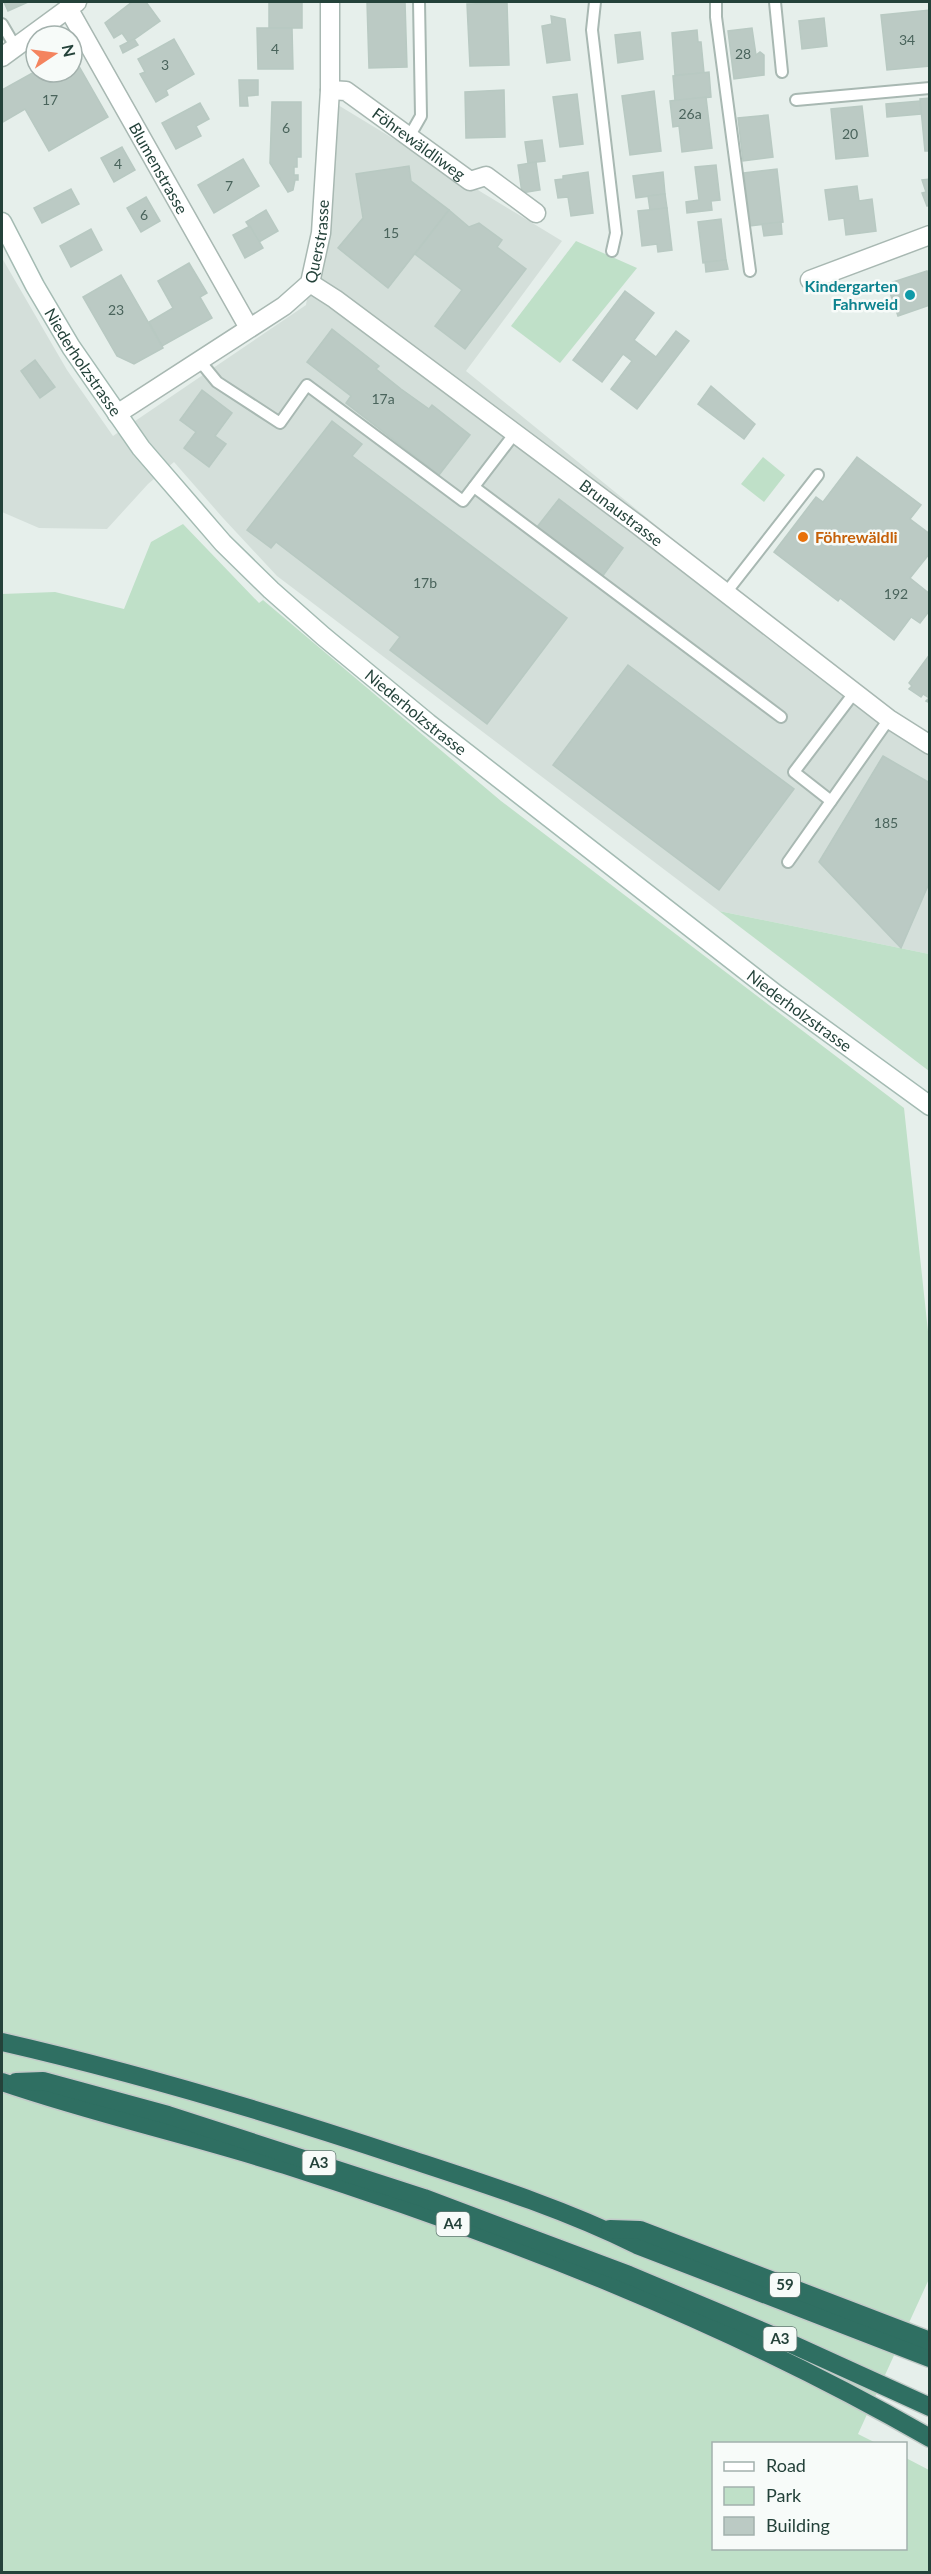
<svg xmlns="http://www.w3.org/2000/svg" width="931" height="2574" viewBox="0 0 931 2574" font-family="Lato,sans-serif">
	<style>
		.built { fill: #d4dfda }
		.green { fill: #bfe0c8 }
		.building { fill: #bbcac4; stroke: #b8c9c2; stroke-width: 1.5 }
		.lines { fill: none; stroke-linecap: round; stroke-linejoin: round }
		.service-casing { stroke: #a8b8b2; stroke-width: 14 }
		.minor-casing { stroke: #a8b8b2; stroke-width: 21 }
		.secondary-casing { stroke: #a4bbb3; stroke-width: 21 }
		.motorway-casing { stroke: #c2cac8; stroke-width: 21 }
		.service { stroke: #fff; stroke-width: 10 }
		.minor { stroke: #fff; stroke-width: 18 }
		.secondary { stroke: #fff; stroke-width: 18 }
		.motorway { stroke: #2f6f62; stroke-width: 18 }
		.culture-dot { fill: #0f9aa8; stroke: #f7fbf9; stroke-width: 2 }
		.food-dot { fill: #e8710a; stroke: #f7fbf9; stroke-width: 2 }
		.labels { text-anchor: middle; stroke-width: 5; stroke-linejoin: round; paint-order: stroke }
		.number-label { font-size: 14px; fill: #4a645c }
		.shield { fill: #f7fbf9; stroke: #637a73; stroke-width: 1.5 }
		.shield-label { font-size: 15px; font-weight: bold; fill: #24423a }
		.street-label { font-size: 16px; fill: #24423a; stroke: #f7fbf9 }
		.culture-label { font-size: 16px; font-weight: bold; fill: #0d838f; stroke: #f7fbf9; text-anchor: end }
		.food-label { font-size: 16px; font-weight: bold; fill: #c56008; stroke: #f7fbf9; text-anchor: start }
	</style>
	<rect width="100%" height="100%" fill="#e6efeb"/>
	<!-- built -->
	<path class="built" d="M338,105L562,241L466,371L929,747V954L719,911L277,576L223,518L174,462L148,484L107,529L39,528L2,512V258L67,370L113,436L306,305Z"/>
	<!-- green -->
	<g class="green">
		<path d="M576,241L637,268L560,363L511,326Z"/>
		<path d="M763,457L785,475L764,502L741,484Z"/>
		<path d="M183,524L259,603L263,600L501,801L904,1108L930,1350L929,2279L858,2434L876,2443L714,2444V2548H906V2458L929,2470V2572H2V594L55,592L124,609L151,542Z"/>
		<path d="M719,911L929,954V1071Z"/>
	</g>
	<!-- building -->
	<g class="building">
		<path d="M4,2H28L8,11Z"/>
		<path d="M132,2H146L160,21L129,43L122,33L114,38L105,23Z"/>
		<rect x="269" y="2" width="33" height="26"/>
		<path d="M367,2H405L407,67L369,68Z"/>
		<path d="M507,3L509,65L470,66L467,4Z"/>
		<path d="M930,10V66L887,70L881,15Z"/>
		<path d="M551,16L565,19L570,60L547,63L542,26L552,24Z"/>
		<path d="M824,18L827,46L802,49L799,21Z"/>
		<path d="M257,28H292L293,69H258Z"/>
		<path d="M752,28L756,55L760,52L764,55V75L734,79L728,31Z"/>
		<path d="M697,30L698,42H701L704,73L675,75L672,33Z"/>
		<path d="M640,32L643,59L618,63L615,35Z"/>
		<path d="M134,39L138,45L123,53L120,46Z"/>
		<path d="M174,39L194,74L166,90L168,95L156,102L140,74L145,72L138,59Z"/>
		<path d="M72,54L108,117L49,151L25,109L3,122L2,90L36,71L72,72Z"/>
		<path d="M709,72L711,97L675,101L673,76Z"/>
		<path d="M239,80H258V95L247,96L248,106H240Z"/>
		<path d="M504,90L505,137L466,138L465,92Z"/>
		<path d="M654,91L661,151L630,155L622,96Z"/>
		<path d="M577,94L583,144L560,147L553,97Z"/>
		<path d="M706,97L712,148L682,152L679,126L673,127L670,101Z"/>
		<path d="M930,98V151H925L920,99Z"/>
		<path d="M920,101L921,114L887,117L886,104Z"/>
		<path d="M272,102H301V157H297V167H294V175H298V180H295L293,190L288,192L270,163Z"/>
		<path d="M200,103L209,119L196,126L201,136L176,149L162,123Z"/>
		<path d="M862,106L868,156L836,159L831,109Z"/>
		<path d="M768,115L773,157L743,161L738,118Z"/>
		<path d="M542,140L545,161L528,163L525,142Z"/>
		<path d="M122,147L135,170L114,182L101,158Z"/>
		<path d="M243,159L259,186L214,213L198,185Z"/>
		<path d="M536,162L540,190L522,193L518,165Z"/>
		<path d="M716,165L720,200L711,201L712,210L687,213L686,202L699,200L695,167Z"/>
		<path d="M409,166L411,181L449,210L388,288L338,248L363,218L356,174Z"/>
		<path d="M777,169L783,222L750,226L744,173Z"/>
		<path d="M588,172L593,213L571,216L568,197L558,198L555,180L563,179V176Z"/>
		<path d="M663,172L665,194L636,198L633,176Z"/>
		<path d="M930,179V205L927,206L922,193L926,192L922,180Z"/>
		<path d="M857,186L859,201L872,199L876,231L846,235L844,218L829,220L825,190Z"/>
		<path d="M71,189L79,204L42,223L34,208Z"/>
		<path d="M665,194L667,208L650,210L648,196Z"/>
		<path d="M146,197L160,221L141,232L127,208Z"/>
		<path d="M667,208L672,250L658,252L657,244L642,246L638,211Z"/>
		<path d="M266,210L278,231L259,242L246,222Z"/>
		<path d="M449,210L469,227L479,223L502,240L497,247L526,269L465,349L435,326L462,290L415,254Z"/>
		<path d="M721,219L726,260L703,263L698,222Z"/>
		<path d="M781,222L782,234L764,236L762,224Z"/>
		<path d="M250,226L263,248L245,258L233,235Z"/>
		<path d="M91,229L102,250L71,267L60,246Z"/>
		<path d="M726,260L728,269L706,272L705,262Z"/>
		<path d="M189,263L207,293L200,297L212,318L162,346L149,322L173,308L158,281Z"/>
		<path d="M927,271L930,279V305L898,316L887,284Z"/>
		<path d="M121,275L163,348L134,364L117,356L83,297Z"/>
		<path d="M625,291L654,313L634,340L656,357L676,331L689,341L637,409L611,389L632,361L623,354L602,382L573,360Z"/>
		<path d="M332,329L379,366L376,369L401,389L429,409L432,405L470,435L439,475L346,403L351,396L307,362Z"/>
		<path d="M35,360L55,387L40,398L21,371Z"/>
		<path d="M711,386L755,424L744,439L698,404Z"/>
		<path d="M202,390L232,413L215,436L226,444L209,467L184,448L196,432L180,420Z"/>
		<path d="M332,421L362,444L352,456L567,618L487,724L390,650L400,637L276,542L271,548L247,530Z"/>
		<path d="M857,457L921,505L910,519L930,534V553L910,578L930,594V610L920,623L911,617L894,640L840,598L838,601L774,552L816,497L823,502Z"/>
		<path d="M559,499L623,548L602,577L537,527Z"/>
		<path d="M930,654V703L926,701L929,698L923,694L921,697L909,689L912,686L909,683Z"/>
		<path d="M628,665L794,789L719,890L553,765Z"/>
		<path d="M883,756L930,783V881L901,948L819,862Z"/>
	</g>
	<g class="lines">
		<!-- service casing -->
		<g class="service-casing">
			<g id="service">
				<path d="M595,2L592,30L616,233L612,251"/>
				<path d="M716,2V17L750,271"/>
				<path d="M775,2L782,72"/>
				<path d="M2,24L16,48"/>
				<path d="M796,100L930,88"/>
				<path d="M409,137L421,116L419,2"/>
				<path d="M199,360L217,382L280,423L307,385L463,501L515,433"/>
				<path d="M474,487L781,717"/>
				<path d="M725,594L818,475"/>
				<path d="M831,801L794,772L854,693"/>
				<path d="M788,862L889,719"/>
			</g>
		</g>
		<!-- minor casing -->
		<g class="minor-casing">
			<g id="minor">
				<path id="s1" d="M68,8L249,328"/>
				<path d="M2,57L77,2"/>
				<path id="s2" d="M330,90L346,91L470,181L486,176L536,213"/>
				<path d="M810,280L930,235"/>
				<path id="s3" d="M310,283L335,299L638,525L889,719L930,745"/>
				<path id="s4" d="M117,414L284,306L310,283L321,233L330,90V2"/>
			</g>
		</g>
		<!-- secondary casing -->
		<g class="secondary-casing">
			<g id="secondary">
				<path id="s5" d="M2,222L35,286L71,347L141,448L223,543L271,590L323,636L428,723L777,995L930,1106"/>
			</g>
		</g>
		<!-- motorway casing -->
		<g class="motorway-casing">
			<g id="motorway">
				<path d="M2,2042C137,2073 271,2113 403,2157C482,2183 562,2208 637,2245L930,2358"/>
				<path d="M2,2082C95,2114 191,2135 285,2165C507,2236 728,2322 930,2438"/>
				<path d="M16,2082L43,2081L168,2115L424,2198L629,2275L774,2336L930,2407"/>
				<path d="M610,2229L640,2230L930,2341"/>
			</g>
		</g>
		<!-- service -->
		<use href="#service" class="service"/>
		<!-- minor -->
		<use href="#minor" class="minor"/>
		<!-- secondary -->
		<use href="#secondary" class="secondary"/>
		<!-- motorway -->
		<use href="#motorway" class="motorway"/>
	</g>
	<!-- markers -->
	<circle class="culture-dot" cx="910" cy="295" r="6"/>
	<circle class="food-dot" cx="803" cy="537" r="6"/>
	<g class="labels">
		<!-- number labels -->
		<g class="number-label">
			<text x="907" y="45">34</text>
			<text x="275" y="54">4</text>
			<text x="743" y="59">28</text>
			<text x="165" y="70">3</text>
			<text x="50" y="105">17</text>
			<text x="690" y="119">26a</text>
			<text x="286" y="133">6</text>
			<text x="850" y="139">20</text>
			<text x="118" y="169">4</text>
			<text x="229" y="191">7</text>
			<text x="144" y="220">6</text>
			<text x="391" y="238">15</text>
			<text x="116" y="315">23</text>
			<text x="383" y="404">17a</text>
			<text x="425" y="588">17b</text>
			<text x="896" y="599">192</text>
			<text x="886" y="828">185</text>
		</g>
		<!-- shield labels -->
		<g class="shield">
			<rect x="302.5" y="2151" width="33" height="24" rx="4.5"/>
			<rect x="436.5" y="2212" width="33" height="24" rx="4.5"/>
			<rect x="770" y="2273" width="30" height="24" rx="4.5"/>
			<rect x="763.5" y="2327" width="33" height="24" rx="4.5"/>
		</g>
		<g class="shield-label">
			<text x="319" y="2168">A3</text>
			<text x="453" y="2229">A4</text>
			<text x="785" y="2290">59</text>
			<text x="780" y="2344">A3</text>
		</g>
		<!-- street labels -->
		<g class="street-label">
			<text dy="6" stroke="none"><textPath href="#s2" startOffset="106">Föhrewäldliweg</textPath></text>
			<text dy="6" stroke="none"><textPath href="#s1" startOffset="184">Blumenstrasse</textPath></text>
			<text dy="6" stroke="none"><textPath href="#s4" startOffset="276">Querstrasse</textPath></text>
			<text dy="6" stroke="none"><textPath href="#s5" startOffset="162">Niederholzstrasse</textPath></text>
			<text dy="6" stroke="none"><textPath href="#s3" startOffset="387">Brunaustrasse</textPath></text>
			<text dy="6" stroke="none"><textPath href="#s5" startOffset="648">Niederholzstrasse</textPath></text>
			<text dy="6" stroke="none"><textPath href="#s5" startOffset="1134">Niederholzstrasse</textPath></text>
		</g>
		<!-- culture labels -->
		<g class="culture-label">
			<text x="898" y="292">Kindergarten<tspan x="898" dy="18">Fahrweid</tspan></text>
		</g>
		<!-- food labels -->
		<g class="food-label">
			<text x="815" y="543">Föhrewäldli</text>
		</g>
	</g>
	<!-- border -->
	<rect width="931" height="2574" fill="none" stroke="#24423a" stroke-width="6"/>
	<!-- legend -->
	<rect x="712" y="2442" width="195" height="108" fill="#f7fbf9" stroke="#a3b1ad" stroke-width="1.5"/>
	<rect x="724" y="2462" width="30" height="9" fill="#ffffff" stroke="#a3b1ad" stroke-width="1.5"/>
	<text x="766" y="2472" font-size="18" fill="#24423a">Road</text>
	<rect x="724" y="2487" width="30" height="18" fill="#bfe0c8" stroke="#a3b1ad" stroke-width="1.5"/>
	<text x="766" y="2502" font-size="18" fill="#24423a">Park</text>
	<rect x="724" y="2517" width="30" height="18" fill="#bbcac4" stroke="#a3b1ad" stroke-width="1.5"/>
	<text x="766" y="2532" font-size="18" fill="#24423a">Building</text>
	<!-- north arrow -->
	<g transform="translate(54 54) rotate(77)"><circle r="28" fill="#f7fbf9" stroke="#a3b1ad" stroke-width="1.5"/>
	<path d="M0-4.5L10 22L0 15L-10 22Z" fill="#f4845f"/>
	<text y="-9" font-size="16" font-weight="bold" text-anchor="middle" fill="#24423a">N</text>
	</g>
</svg>
